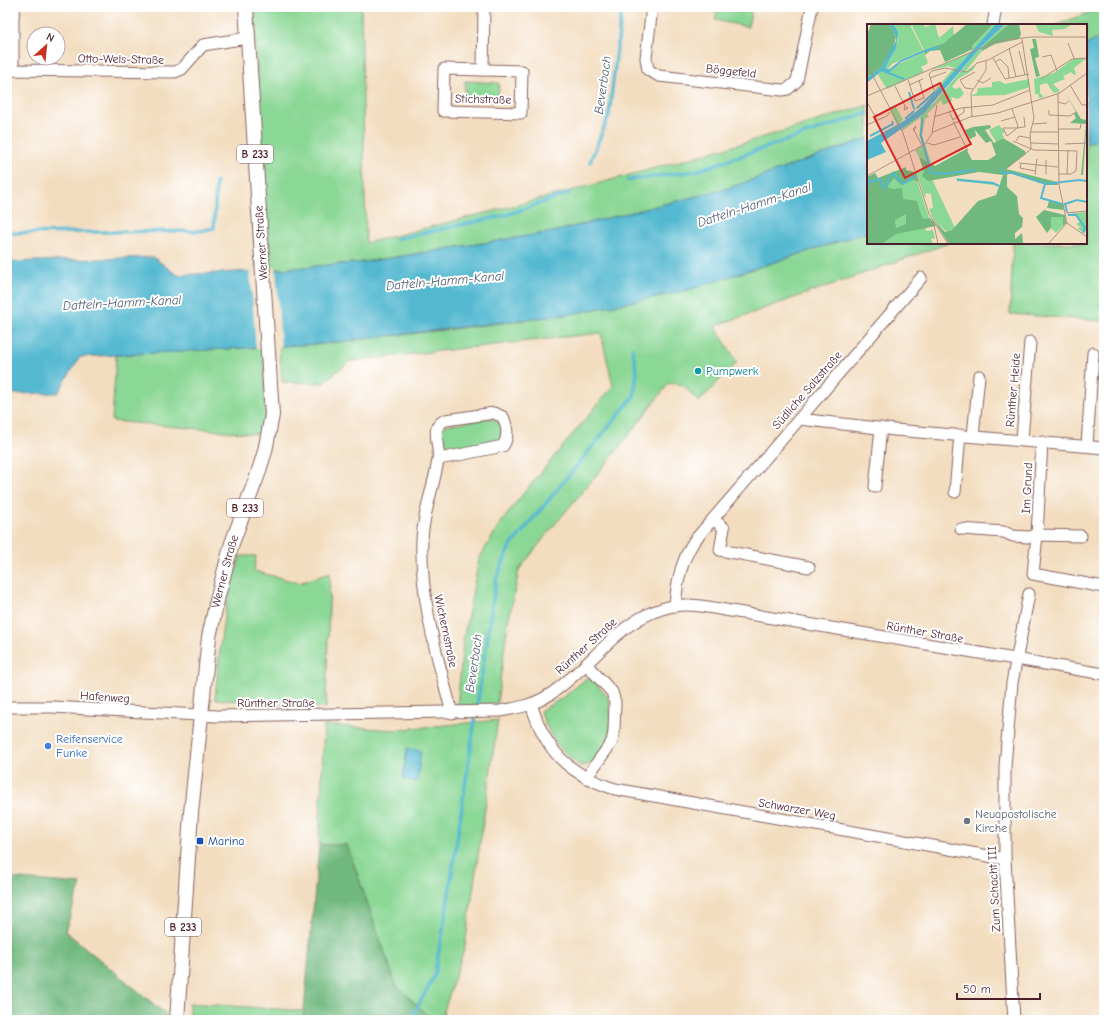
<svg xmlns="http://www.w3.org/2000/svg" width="1111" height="1027" viewBox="0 0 1111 1027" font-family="'Comic Neue',sans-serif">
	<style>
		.green { fill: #8bd795; stroke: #6a7b60 }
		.forest { fill: #70b87e; stroke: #5d6c54 }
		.water { fill: #52b8d0; stroke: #4e6c7e }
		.pier { fill: #f3ddc0 }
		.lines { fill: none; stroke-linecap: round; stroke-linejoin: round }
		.stream { stroke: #52b8d0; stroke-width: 3.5 }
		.minor-casing { stroke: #85625f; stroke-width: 13 }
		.major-casing { stroke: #85625f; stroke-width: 16 }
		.minor { stroke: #fff; stroke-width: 11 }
		.major { stroke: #fff; stroke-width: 14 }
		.culture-dot { fill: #0f9aa8; stroke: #fff; stroke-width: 1.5 }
		.shop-dot { fill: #3f7fe0; stroke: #fff; stroke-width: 1.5 }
		.worship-dot { fill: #6b7280; stroke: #fff; stroke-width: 1.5 }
		.transit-dot { fill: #1a4fb4; stroke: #fff; stroke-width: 1.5 }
		.labels { text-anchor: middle; stroke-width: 4; stroke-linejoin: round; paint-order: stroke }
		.shield { fill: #fff; stroke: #80626b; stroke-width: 1 }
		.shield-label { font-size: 11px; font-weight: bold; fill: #4a1f2b }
		.street-label { font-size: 12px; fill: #4a1f2b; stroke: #fff }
		.culture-label { font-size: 12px; fill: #0d838f; stroke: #fff; text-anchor: start }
		.shop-label { font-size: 12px; fill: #366cbe; stroke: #fff; text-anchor: start }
		.worship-label { font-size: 12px; fill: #5b616d; stroke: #fff; text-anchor: start }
		.transit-label { font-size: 12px; fill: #164399; stroke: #fff; text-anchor: start }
		.water-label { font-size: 13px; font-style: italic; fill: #4d5c6d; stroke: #fff }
		.inset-river { fill: none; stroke: #52b8d0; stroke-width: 2 }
		.inset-road { fill: none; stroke: #af9184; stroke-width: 1 }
		.view { fill: #d62828; fill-opacity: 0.15; stroke: #d62828; stroke-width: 2 }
		.inset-edge { fill: none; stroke: #4a1f2b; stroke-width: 2 }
	</style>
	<rect width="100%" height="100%" fill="#fff"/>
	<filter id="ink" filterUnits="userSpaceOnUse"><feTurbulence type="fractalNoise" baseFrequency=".025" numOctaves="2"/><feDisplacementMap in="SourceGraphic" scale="8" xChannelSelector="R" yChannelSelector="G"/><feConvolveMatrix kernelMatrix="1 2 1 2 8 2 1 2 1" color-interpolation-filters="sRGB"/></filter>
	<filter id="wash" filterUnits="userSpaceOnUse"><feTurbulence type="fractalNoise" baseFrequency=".012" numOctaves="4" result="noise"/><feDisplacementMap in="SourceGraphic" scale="16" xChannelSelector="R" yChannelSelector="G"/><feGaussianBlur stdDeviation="0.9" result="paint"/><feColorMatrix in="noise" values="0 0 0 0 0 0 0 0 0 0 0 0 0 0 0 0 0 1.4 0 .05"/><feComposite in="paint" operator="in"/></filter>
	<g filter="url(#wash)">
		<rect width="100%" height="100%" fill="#f3ddc0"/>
		<!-- green -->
		<g class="green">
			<path d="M254,7H361L366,243C535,201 702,158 868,105V138L729,188L552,232L365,262L256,271L252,174L261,173Z"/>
			<path d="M718,7H752L748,27L715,20Z"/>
			<path d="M1104,7V36L1086,45V25H1056Z"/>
			<path d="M465,81L499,83L498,100L465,99Z"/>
			<path d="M1104,137V321L1010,314L1013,243H1086V144Z"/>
			<path d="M868,232V243H949L715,326L737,362L699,402L683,385L669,383L614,454L551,529L519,570L508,623L497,703L457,708L463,641L479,559L498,527L518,500L613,386L601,333L350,361L323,383L282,382L279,346L321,344L453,329L571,314L685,291Z"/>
			<path d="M264,346L266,435L112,421L116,355Z"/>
			<path d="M490,418L499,422C502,428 503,436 498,441L455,448L443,447L441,442V430L446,425Z"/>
			<path d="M241,556H256L254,571L299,583L330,573L326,708L215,699C220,651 222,602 241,556Z"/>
			<path d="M589,676L609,698L611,718L609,739L591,764L580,766C557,748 551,738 540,711L564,697Z"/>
			<path d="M498,720L465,946L441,1020H432L396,985L347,845H319L324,725L394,730Z"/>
			<path d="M189,1003L304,1011L303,1020H189Z"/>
		</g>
		<!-- forest -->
		<g class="forest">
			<path d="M319,845H347L396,985L432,1020H303Z"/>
			<path d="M7,878L81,884L65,931L166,1014V1020H7Z"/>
		</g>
		<!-- water -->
		<g class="water">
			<path d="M1104,36V137L1086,144V45Z"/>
			<path d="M868,138V232L685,291L571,314L321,344L80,357L58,393L7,394V262L153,257L177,275L256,271L365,262L552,232L729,188Z"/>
			<path d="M407,748L421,751L417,782L403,779Z"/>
		</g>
		<!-- pier -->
		<path class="pier" d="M276,267L281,348L256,349L250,269Z"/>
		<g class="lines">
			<!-- stream -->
			<g class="stream">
				<path d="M590,162L609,115L622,7"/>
				<path d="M628,180L696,171L868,113"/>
				<path d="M7,233L200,231L214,228L216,182"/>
				<path d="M395,239L503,216L569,193"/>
				<path d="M410,1020L434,977L446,913L496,580L509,548L634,396L637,372L632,348"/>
			</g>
		</g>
	</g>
	<g filter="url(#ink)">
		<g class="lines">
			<!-- minor casing -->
			<g class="minor-casing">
				<g id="minor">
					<path d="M652,7L646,58L648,70L659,76L782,90L788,89L797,81L812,7"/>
					<path d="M993,25L996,7"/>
					<path d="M444,69L522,71L521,113L443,111Z"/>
					<path d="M7,70L175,72L182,69L203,45L247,38"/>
					<path d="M13,70V16L15,7"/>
					<path d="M483,70L484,7"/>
					<path d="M799,419L895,430L1104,448"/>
					<path d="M973,436L979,376"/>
					<path d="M1022,439L1030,342"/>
					<path d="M1042,442L1037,535L1033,574L1104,587"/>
					<path d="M1087,446L1093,353"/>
					<path d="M439,459L503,446C509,437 507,426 503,417L494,413L446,420C428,426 441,446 438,460C434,487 423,512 422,540C420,600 437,656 452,713"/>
					<path d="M875,487L881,428"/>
					<path d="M955,492L960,435"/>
					<path d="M713,519L724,528L720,550L809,567"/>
					<path d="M961,529L1004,532L1013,536L1028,537L1037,535L1081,536"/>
					<path d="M675,606C677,581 681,562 694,541L921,278"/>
					<path d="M531,704C546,752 568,774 615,789L1005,859"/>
					<path d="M7,707H52L217,716L500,711C518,708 534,705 549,695C593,667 619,616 673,606C690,603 708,607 725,610L1104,674"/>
					<path d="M586,778L612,742L614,732L615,702L612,692L586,664"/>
					<path d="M1014,1020L1005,859V766L1012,683L1029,594"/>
				</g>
			</g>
			<!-- major casing -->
			<g class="major-casing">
				<g id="major">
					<path id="s1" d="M177,1020L191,813L209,637L218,596L232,543L258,474L265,451L272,415L246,7"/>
				</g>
			</g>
			<!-- minor -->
			<use href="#minor" class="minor"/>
			<!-- major -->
			<use href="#major" class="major"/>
		</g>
	</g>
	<!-- markers -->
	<circle class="culture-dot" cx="698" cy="371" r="4"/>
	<circle class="shop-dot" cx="48" cy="746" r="4"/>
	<circle class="worship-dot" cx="967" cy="821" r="4"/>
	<rect class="transit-dot" x="196" y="837" width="8" height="8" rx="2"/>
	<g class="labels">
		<!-- shield labels -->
		<g class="shield">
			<rect x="237" y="145" width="36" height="18" rx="3"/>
			<rect x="227" y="499" width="36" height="18" rx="3"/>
			<rect x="165" y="918" width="36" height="18" rx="3"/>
		</g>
		<g class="shield-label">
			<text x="255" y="158">B 233</text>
			<text x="245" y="512">B 233</text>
			<text x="183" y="931">B 233</text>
		</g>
		<!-- street labels -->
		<g class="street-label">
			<text transform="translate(121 59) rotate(1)" y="4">Otto-Wels-Straße</text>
			<text transform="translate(731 71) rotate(6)" y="4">Böggefeld</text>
			<text transform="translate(483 99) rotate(1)" y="4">Stichstraße</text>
			<text transform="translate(261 243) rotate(-94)" y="4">Werner Straße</text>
			<text transform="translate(807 390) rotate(-49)" y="4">Südliche Salzstraße</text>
			<text transform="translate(1013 390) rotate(-85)" y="4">Rünther Heide</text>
			<text transform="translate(1027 488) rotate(-87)" y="4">Im Grund</text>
			<text dy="4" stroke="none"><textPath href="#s1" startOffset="452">Werner Straße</textPath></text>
			<text transform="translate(446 631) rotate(78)" y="4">Wichernstraße</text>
			<text transform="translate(925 632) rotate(10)" y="4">Rünther Straße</text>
			<text transform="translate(586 646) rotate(-42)" y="4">Rünther Straße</text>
			<text transform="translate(105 697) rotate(4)" y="4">Hafenweg</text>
			<text x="276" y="707">Rünther Straße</text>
			<text transform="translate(797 809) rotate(10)" y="4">Schwarzer Weg</text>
			<text transform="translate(994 889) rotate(-93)" y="4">Zum Schacht III</text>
		</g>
		<!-- culture labels -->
		<g class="culture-label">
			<text x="706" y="375">Pumpwerk</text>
		</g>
		<!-- shop labels -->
		<g class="shop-label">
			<text x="56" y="743">Reifenservice<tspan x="56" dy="14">Funke</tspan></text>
		</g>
		<!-- worship labels -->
		<g class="worship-label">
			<text x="975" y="818">Neuapostolische<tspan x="975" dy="14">Kirche</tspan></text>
		</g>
		<!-- transit labels -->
		<g class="transit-label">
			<text x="208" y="845">Marina</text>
		</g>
		<!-- water labels -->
		<g class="water-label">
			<text transform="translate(602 85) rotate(-82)" y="5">Beverbach</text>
			<text transform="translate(754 204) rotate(-18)" y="5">Datteln-Hamm-Kanal</text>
			<text transform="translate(445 280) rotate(-5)" y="5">Datteln-Hamm-Kanal</text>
			<text transform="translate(122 302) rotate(-3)" y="5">Datteln-Hamm-Kanal</text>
			<text transform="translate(473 663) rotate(-82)" y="5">Beverbach</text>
		</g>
	</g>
	<!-- overview -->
	<g transform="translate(867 24)">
		<rect width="220" height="220" fill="#f3ddc0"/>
		<path d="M26,0H45L44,3L56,26L25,40L20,46L57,28L61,39L54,43L57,48L20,65L11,51L23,35L31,16ZM47,0H56L58,3L68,0L72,14L86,2L87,12L77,19L57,26L45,2ZM126,0H129L66,71L30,101L22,84L28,81L36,96L68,66L87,44L81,42L64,46L103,28L106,25L105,22ZM138,0H142L114,24L115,27L98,48L109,41L106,46L91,55L85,63L89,65L93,63L97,70L91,75L84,73L85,77L76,81L74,76L60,90L62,92L58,95L55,111L58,120L56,121L52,111L55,97L53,94L35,107L34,105L67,79L115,22ZM168,0H180L182,4L181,0H205L198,5L185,6L186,12L172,8ZM220,34L207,44L209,50L207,51L204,48L196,52L198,55L186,60L193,67L188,69L185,67L180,59L173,61V69L177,73L172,74L171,70H168L167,55L187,49L206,35ZM162,55L163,63L138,71L104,72L110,69L111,64L125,63V58L133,57L138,60ZM132,101L138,108L135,110L137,113L129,118L122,106ZM58,120L63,135L64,140L52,133L48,126ZM56,144L61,157L65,155L88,204L80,208L66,195L62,185L66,184L64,170L59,169L58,174L49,147ZM29,147L48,150L64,200L58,202L59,207L66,206L68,214L64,215L66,220H0V154H13ZM89,154L125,158L132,162L90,156ZM220,188V205L217,209L211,205L213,203L209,200L213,198L208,191L200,190ZM184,193H197L196,202L189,209L184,204Z" fill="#8bd795"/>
		<path d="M4,0H23L29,13L26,24L14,44L0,54V11ZM100,0H126L105,22L106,25L78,38L73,26L63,27L58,31L57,26L77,19ZM142,0H152L154,10L152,15L128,20L115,27L114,24ZM165,15H169L172,33L168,34L173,52L169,53L163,25L167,24ZM199,70L214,95L220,96L216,151H214L219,100L203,99L209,94L207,90L209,88ZM123,101L124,104L118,106L127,119L136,114L158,127L159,130L139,145L190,158L191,161H179L142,149L140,151V163L150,172L152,190L156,194L155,203L148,209V215L155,209L156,219L82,220L66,195L78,208L85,206L111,177L129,171L136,151L112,148L61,157L55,152L57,148L52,133L68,142L99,125L105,136H121L129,131L124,117L119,119L108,106L109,112L103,115L98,106L106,103ZM39,143V146L48,148L52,158L46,156L34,161L27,154L20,163L26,165L35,164L36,175L50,177L54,191L57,195L63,194L69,202L29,210L14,220H0V153L8,149L11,154ZM39,190V200L29,204L28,196ZM182,177L196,180L197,186L180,184ZM177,186L198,191L199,199L196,202V193H184V204L180,209L169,193Z" fill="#70b87e" fill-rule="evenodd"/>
		<path d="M23,0H26L31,8L29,24L17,45L0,59V54L14,44L29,17V13ZM129,0H138L115,22L57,89L14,119L19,128L0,136V117L37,97L56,82Z" fill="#52b8d0"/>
		<path class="inset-river" d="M57,27L72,23M16,44L22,47L34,37L57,27M14,46L37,55M42,68L47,85M50,84L68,68M55,94L54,112L62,141M38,95L47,87M3,112L26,100L25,97M62,142L65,149L75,150L108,146M134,145L136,149H146L179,160L212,156L220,157M90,156L126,159L132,162M178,160L174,174L195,180M0,166L2,156L5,158L13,155L17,164L26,149L36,160L48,152M200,188L198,180L210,176L220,178M201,191H209L218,204L216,209"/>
		<path class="inset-road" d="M201,19L207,34M142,24L149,53M152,27L158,51M175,33L184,31L190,47M126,34L138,55L162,50M128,38L133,35L141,43L142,54M0,41L36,109L62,190L81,220M65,47L78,44L100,48L110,39L121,36L155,18M65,47L62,50L67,66M63,54L79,48M174,55L205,35L220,34M41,56L48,77L57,74L52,56M110,56L116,59L124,54M42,61L56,55M203,61L215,81H220M28,62L38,82L37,86L41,84L38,82M106,65L98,64L93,56L108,48M192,68L190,71L220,49M191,71L192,161L200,199L220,213M0,72L131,17L164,13H220M0,78L10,96M191,78L198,80L202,77M145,85L151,102L150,104L149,105L140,112L136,104H150L157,103H158L157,93M182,86V91L203,92L209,88M82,87L86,96L97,88V84M67,93L94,84L126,81L163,66M105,93L104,69L119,46V37M86,97L101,127M134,97L148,93M166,100L180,99M0,101L20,92L23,88M191,105H213L214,100M47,107L49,102L46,105L55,121M65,108L70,81M164,108H191M146,117L167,126L210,127L209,147L204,150H191M149,117L152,112L163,114M60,119L67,121L93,113M164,119L191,120M198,120L220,119M152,139L191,143M154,140L153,144L168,147M139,145L164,125L163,110L167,94L155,15M179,150V136M200,150L201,126M168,151L170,135M0,152L58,120L66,108L103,93L131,89L190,70M199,189L220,187M66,196L71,220M181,220L200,199"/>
		<path class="view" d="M73,59L104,120L38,154L7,93Z"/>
		<rect width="220" height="220" class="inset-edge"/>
	</g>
	<!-- margin -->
	<rect width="1111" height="1027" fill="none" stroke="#fff" stroke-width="24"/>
	<!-- north arrow -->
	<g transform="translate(46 46) rotate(27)"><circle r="19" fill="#ffffff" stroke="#b7a5aa"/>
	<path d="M0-3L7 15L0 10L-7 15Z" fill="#c8321e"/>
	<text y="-6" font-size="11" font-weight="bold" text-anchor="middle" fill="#4a1f2b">N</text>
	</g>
	<!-- scale -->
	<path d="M957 993v6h83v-6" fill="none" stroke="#4a1f2b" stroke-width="2"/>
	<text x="963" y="993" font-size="12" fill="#4a1f2b" stroke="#ffffff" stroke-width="3" paint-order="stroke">50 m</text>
</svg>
